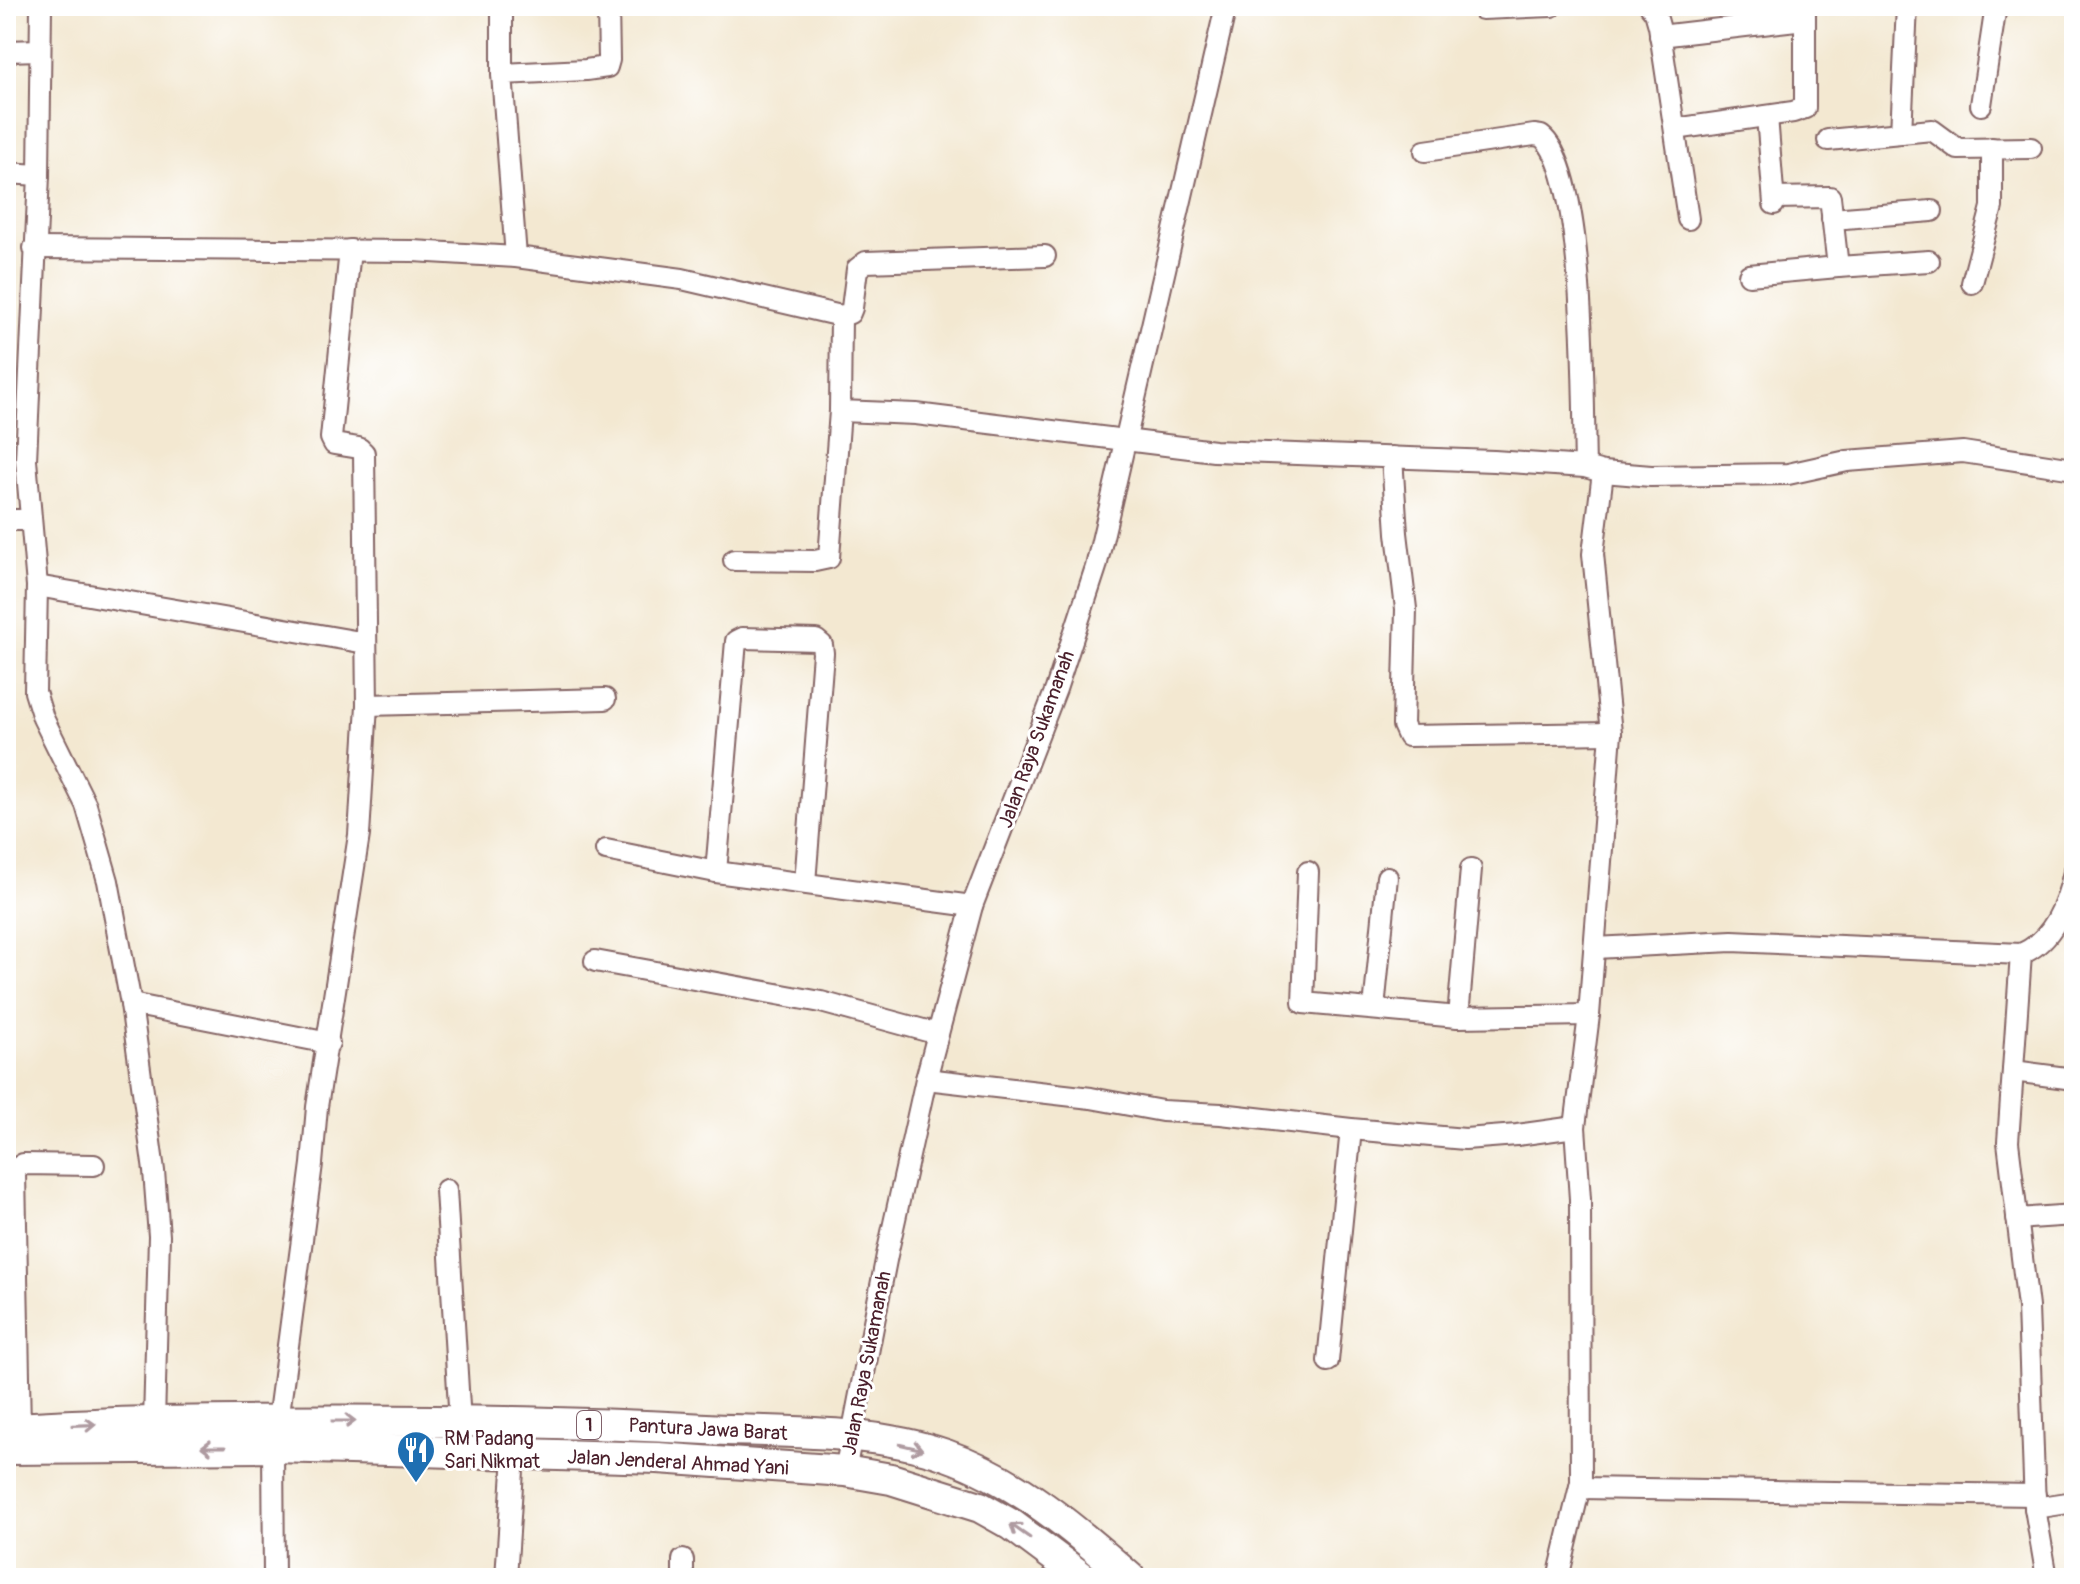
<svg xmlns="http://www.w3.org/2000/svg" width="2080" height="1584" viewBox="0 0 2080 1584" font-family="Pangolin,sans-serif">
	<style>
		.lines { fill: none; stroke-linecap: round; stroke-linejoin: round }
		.minor-casing { stroke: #856565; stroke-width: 24 }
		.highway-casing { stroke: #856565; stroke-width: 34 }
		.minor { stroke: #fff; stroke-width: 20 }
		.highway { stroke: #fff; stroke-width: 30 }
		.oneway { stroke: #ae9aa0 }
		.labels { text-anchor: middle; stroke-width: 6; stroke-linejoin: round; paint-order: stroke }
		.shield { fill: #fff; stroke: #80626b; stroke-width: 2 }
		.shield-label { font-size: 18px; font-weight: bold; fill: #4a1f2b }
		.street-label { font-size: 20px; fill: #4a1f2b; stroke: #fff }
		.poi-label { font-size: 20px; fill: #4a1f2b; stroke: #fff; text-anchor: start }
	</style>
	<rect width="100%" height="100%" fill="#fff"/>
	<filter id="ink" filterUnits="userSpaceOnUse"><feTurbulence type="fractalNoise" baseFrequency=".0125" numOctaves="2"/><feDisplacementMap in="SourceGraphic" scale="16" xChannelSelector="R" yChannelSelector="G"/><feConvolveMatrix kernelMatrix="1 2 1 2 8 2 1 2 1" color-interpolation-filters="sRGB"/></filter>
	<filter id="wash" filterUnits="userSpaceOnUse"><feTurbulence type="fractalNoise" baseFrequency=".006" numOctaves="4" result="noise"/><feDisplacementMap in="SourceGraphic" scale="32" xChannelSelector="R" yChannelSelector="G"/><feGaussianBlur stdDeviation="1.8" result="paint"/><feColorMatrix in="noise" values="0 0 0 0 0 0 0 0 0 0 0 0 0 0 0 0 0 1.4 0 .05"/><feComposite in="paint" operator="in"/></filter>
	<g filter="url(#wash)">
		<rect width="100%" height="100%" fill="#f3e8d1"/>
	</g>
	<g filter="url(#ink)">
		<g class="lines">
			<!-- minor casing -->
			<g class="minor-casing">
				<g id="minor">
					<path d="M41,6L39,175L26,460L37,586L35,692L43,718L86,805L108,881L131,1004L154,1171L159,1236L154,1422"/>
					<path d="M1650,6L1655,12L1659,26L1688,219"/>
					<path d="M1482,9L1552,6"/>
					<path d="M1660,36L1805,19"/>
					<path d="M6,51L40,50"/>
					<path d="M502,74V6"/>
					<path d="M1981,105L1996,6"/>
					<path d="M1767,116L1774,204"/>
					<path d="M1675,129L1793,112L1805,108V6"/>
					<path d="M1901,133L1907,6"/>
					<path d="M1828,140L1932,130L1958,149L2031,148"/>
					<path d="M1425,151L1534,135L1541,136C1587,170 1583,406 1585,467"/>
					<path d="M6,173L39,175"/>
					<path d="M1832,219L1932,211"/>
					<path d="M34,248L413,251L516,257L682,279L841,316L840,411L916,414L1214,451L1494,461L1585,467L1603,472L1651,476L1788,474L1847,461L1963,452L2074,469"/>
					<path d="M516,257L502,74L586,70L607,67L609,60L608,6"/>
					<path d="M1838,267L1929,261"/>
					<path d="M1749,275L1838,267L1830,197L1774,198"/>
					<path d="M1972,283L1992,207V148"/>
					<path d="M841,316L850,313L852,308L857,269L866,262L1045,256"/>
					<path d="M1392,457L1397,533L1406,609L1403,725L1408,736L1611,733"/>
					<path d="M6,520H29"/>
					<path d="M734,560L815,561L829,558L840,411"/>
					<path d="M37,586L366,643"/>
					<path d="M367,705L605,699"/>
					<path d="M606,850L716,872L972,906"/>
					<path d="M716,872L736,641L742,638L816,640L822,645L823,653L805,883"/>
					<path d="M1308,872L1303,1003L1458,1017L1589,1015"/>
					<path d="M1595,948L1732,941L2021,954C2053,941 2067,904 2074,872"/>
					<path d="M2021,954L2008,1142L2028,1307L2035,1508L2047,1578"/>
					<path d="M595,961L821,1002L938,1034"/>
					<path d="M131,1004L329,1043"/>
					<path d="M1374,1009L1387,877"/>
					<path d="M1458,1017L1471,869"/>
					<path d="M2013,1071L2074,1079"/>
					<path d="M926,1079L1091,1098L1162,1111L1221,1114L1351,1129L1465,1139L1517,1135L1575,1127"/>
					<path d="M446,1190L460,1423"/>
					<path d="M2017,1219L2074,1215"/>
					<path d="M1328,1361L1351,1129"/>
					<path d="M278,1421L312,1164L317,1107L359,835L367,705L364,453L359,448L334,444L331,438L350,250"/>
					<path d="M20,1428L15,1173L17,1168L23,1164L94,1165"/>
					<path d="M273,1447L274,1578"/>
					<path d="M845,1471L887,1255L926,1079L972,906L1056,689L1096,567L1226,6"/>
					<path d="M1580,1488L2035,1495"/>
					<path d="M2035,1508L2074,1502"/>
					<path d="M506,1578L514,1455"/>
					<path d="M683,1578V1560"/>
					<path d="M1558,1578L1581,1482L1580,1199L1575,1127L1589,1015L1611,733L1593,554L1603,472"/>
				</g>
			</g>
			<!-- highway casing -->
			<g class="highway-casing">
				<g id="highway">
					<path d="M6,1428C56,1427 107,1422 157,1422C340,1419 524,1419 706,1429C785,1433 871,1429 946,1455C1017,1480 1075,1529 1130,1578"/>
					<path d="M6,1449L273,1447L388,1450L658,1458L845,1471L891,1479L980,1507L1012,1525L1083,1578"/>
				</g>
			</g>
			<!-- minor -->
			<use href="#minor" class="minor"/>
			<!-- highway -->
			<use href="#highway" class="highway"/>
		</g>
		<!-- one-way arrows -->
		<defs><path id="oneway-shaft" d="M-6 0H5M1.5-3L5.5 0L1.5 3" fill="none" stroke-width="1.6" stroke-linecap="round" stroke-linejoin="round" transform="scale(2)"/></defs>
		<g class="oneway">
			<use href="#oneway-shaft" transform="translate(344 1421)"/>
			<use href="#oneway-shaft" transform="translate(84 1425) rotate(-2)"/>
			<use href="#oneway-shaft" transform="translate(213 1447) rotate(180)"/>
			<use href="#oneway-shaft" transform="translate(911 1447) rotate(13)"/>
			<use href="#oneway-shaft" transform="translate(1020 1531) rotate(-145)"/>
		</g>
	</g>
	<!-- icons -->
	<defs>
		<g id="restaurant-pin" transform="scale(2)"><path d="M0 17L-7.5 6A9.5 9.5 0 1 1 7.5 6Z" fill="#1f6fb2" stroke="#fff"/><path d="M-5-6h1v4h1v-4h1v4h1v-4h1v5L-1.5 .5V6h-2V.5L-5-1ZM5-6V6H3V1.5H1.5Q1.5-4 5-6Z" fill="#fff"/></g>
	</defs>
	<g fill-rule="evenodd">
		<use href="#restaurant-pin" x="416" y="1450"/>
	</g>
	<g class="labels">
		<!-- shield labels -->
		<rect class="shield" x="577" y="1411" width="24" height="28" rx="6"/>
		<g class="shield-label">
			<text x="589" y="1431">1</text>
		</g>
		<!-- street labels -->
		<g class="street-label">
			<text transform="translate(1036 739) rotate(-70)" y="7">Jalan Raya Sukamanah</text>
			<text transform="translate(866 1363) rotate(-79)" y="7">Jalan Raya Sukamanah</text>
			<text transform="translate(708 1429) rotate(3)" y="7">Pantura Jawa Barat</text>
			<text transform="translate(678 1462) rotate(3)" y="7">Jalan Jenderal Ahmad Yani</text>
		</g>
		<!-- poi labels -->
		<g class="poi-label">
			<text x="444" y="1445">RM Padang<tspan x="444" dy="23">Sari Nikmat</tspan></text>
		</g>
	</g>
	<!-- margin -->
	<rect width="2080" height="1584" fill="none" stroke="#fff" stroke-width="32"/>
</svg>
